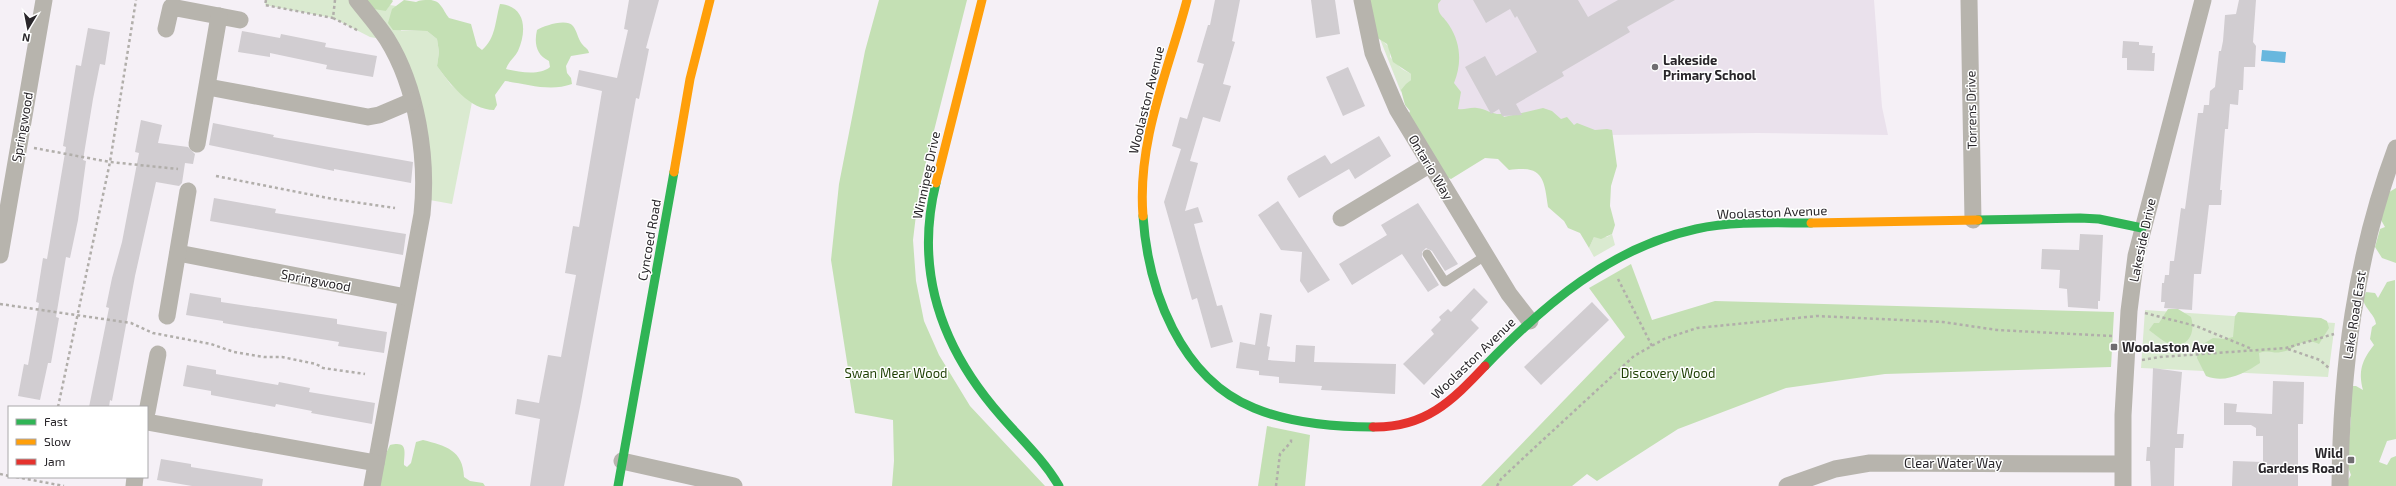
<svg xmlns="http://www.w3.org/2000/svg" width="2396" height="486" viewBox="0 0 2396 486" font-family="'Exo 2',sans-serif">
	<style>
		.built { fill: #eae1ec }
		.green { fill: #daead0 }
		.forest { fill: #c4e0b4 }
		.water { fill: #68b7de }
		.building { fill: #d1cdd1 }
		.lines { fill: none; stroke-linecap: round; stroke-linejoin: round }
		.path { stroke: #b1aeaa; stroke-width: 2.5; stroke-dasharray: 3 3; stroke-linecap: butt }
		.lane { stroke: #b7b4ad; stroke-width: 9 }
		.street { stroke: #b7b4ad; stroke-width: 17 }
		.fast { stroke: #30b455; stroke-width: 9 }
		.slow { stroke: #ff9f0a; stroke-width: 9 }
		.jam { stroke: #e5322d; stroke-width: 9 }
		.poi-dot { fill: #706d71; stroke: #fff; stroke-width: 1.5 }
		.labels { text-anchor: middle; stroke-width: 3; stroke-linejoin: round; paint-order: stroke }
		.poi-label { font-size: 13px; font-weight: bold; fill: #29262a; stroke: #fff; text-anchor: start }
		.street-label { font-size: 13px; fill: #29262a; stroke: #fff }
		.park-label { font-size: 13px; fill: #1e3f03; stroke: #fff }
	</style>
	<rect width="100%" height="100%" fill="#f5f0f6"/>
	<!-- built -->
	<path class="built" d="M1385,0H1874L1882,107L1888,135L1757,133L1610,135L1481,157Z"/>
	<!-- green -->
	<g class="green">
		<path d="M266,0H366L386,11L390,5L396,6L401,31H427L437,39L439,52L437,66L451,85L472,102L452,204L424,199V168L387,40L370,37L333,18L265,5Z"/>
		<path d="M1380,39C1387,44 1391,48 1390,57L1402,69L1411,74V80L1401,92Z"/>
		<path d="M1612,234L1615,245L1594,257L1589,248L1594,237H1607Z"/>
		<path d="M2145,310L2335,323L2328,377L2141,368Z"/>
	</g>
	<!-- forest -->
	<g class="forest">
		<path d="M366,0H392L393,1L386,11L374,9Z"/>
		<path d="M404,0L416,2C420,0 424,0 429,0C441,0 442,9 449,18L471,24L477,46L482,50C496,38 495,21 500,4C526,6 527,31 518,51C515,57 508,62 506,69C518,72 540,76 550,67L549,61C536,55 534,43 537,30C544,26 566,18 573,26C577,31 578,39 582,44C585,48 588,48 589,53L571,56L566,66L567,73L571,78L572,84C550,92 527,84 505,81L495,95L497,105L494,110C470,110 450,84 437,66L439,52L437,39L427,31L393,30L388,23L392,9Z"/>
		<path d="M879,0H967L919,190L913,240L916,281L924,321L939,355L970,406L1045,486H892L894,461L893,420L855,413L831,260L839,184L865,51Z"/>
		<path d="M1368,0H1441L1438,4C1438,16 1443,15 1449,25C1461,43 1462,64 1454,83L1461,92L1458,109C1465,110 1470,107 1477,108C1486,109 1493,115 1502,114L1504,117L1543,108L1552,111L1561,119L1567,117L1574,125L1577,123L1595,130L1607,129L1612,130L1617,166L1611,186L1610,206L1615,225L1612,234L1601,239L1594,237L1589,248L1580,233L1568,228L1564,221L1548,207C1544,178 1543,165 1509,170L1498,159L1485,158L1451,179L1444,176L1406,120L1410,111L1405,105L1401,90L1406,84L1411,80V74L1393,62L1387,44L1371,34Z"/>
		<path d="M2396,188V263L2382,258L2375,247L2380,229L2385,227L2381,220L2386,194Z"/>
		<path d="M1631,264L1652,320L1715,301L2114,312L2111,367L1885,374L1786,388L1678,429L1597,481L1587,474L1572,486H1481L1625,337L1589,288Z"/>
		<path d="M2395,280L2396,439L2387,441L2379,462L2387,465L2391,458L2396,456V486H2347V482L2351,475L2347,464L2351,417L2345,413L2350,386H2356L2363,390C2358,371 2362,360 2374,345L2370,339L2372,327L2376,324C2375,315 2366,310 2363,300L2366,292L2375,293L2378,298L2387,282Z"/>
		<path d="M2168,309H2178L2191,317C2196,333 2188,349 2170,344C2165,343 2153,333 2149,330L2154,323H2159Z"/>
		<path d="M2238,312L2321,318L2327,321L2329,328L2319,344C2300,336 2297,350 2281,352C2272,354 2270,349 2259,353L2260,363C2245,373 2225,384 2206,376L2197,358L2198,347L2213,338L2225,339L2233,337L2235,316Z"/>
		<path d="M1267,426L1310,435L1305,486H1258Z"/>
		<path d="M423,440C446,446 463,450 464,477L470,481L483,483L485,486H380L382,462L390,445C409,440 404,453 404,465L407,467L411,463L416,442Z"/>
	</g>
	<!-- water -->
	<path class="water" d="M2262,50L2286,52L2285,63L2261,61Z"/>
	<!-- building -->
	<g class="building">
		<path d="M629,0H659L646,48L649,49L639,99L636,98L581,402L564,486H530L540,419L515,414L517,399L539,403L548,355L561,357L576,275L565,273L573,226L579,227L602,91L576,85L579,70L617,78L628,30L624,29Z"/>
		<path d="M1215,0H1240L1232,41L1235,42L1223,84L1231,86L1220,122L1203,117L1190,161L1198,163L1185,211L1198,207L1203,222L1194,224L1200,247L1217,306L1222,305L1233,342L1211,348L1197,298L1192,300L1164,202L1181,149L1172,146L1180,117L1187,119L1204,64L1197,62L1208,25H1210Z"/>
		<path d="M1311,0H1335L1340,34L1316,38Z"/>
		<path d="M1473,0H1578L1588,17L1618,0H1675L1627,27L1630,32L1562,72L1564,76L1516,104L1522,115L1502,116L1499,109L1491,114L1465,67L1485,56L1496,76L1537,52L1517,16L1515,18L1510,9L1486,23Z"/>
		<path d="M2239,0H2256L2253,42L2256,46L2255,67H2244L2243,90H2239L2238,105L2230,104L2228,129H2225L2220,190H2222L2221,205H2209L2201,274H2194L2192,310L2164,308L2165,302H2161L2162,283H2164L2165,275H2169L2170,261H2174L2181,208L2185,209L2198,113H2203L2204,105H2209L2210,91L2215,87L2219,51H2221L2223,41L2225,15L2236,14Z"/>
		<path d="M88,28L110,32L105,65L100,64L93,99L83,160L86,161L78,220L70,258L66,257L56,317L59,318L51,363H48L40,400L18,396L24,364L28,365L39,303L36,302L43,258L47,259L66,147L63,146L76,65L81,66Z"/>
		<path d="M242,31L280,38L281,34L326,43L325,47L377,56L373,77L326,69L327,65L270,53V57L238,52Z"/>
		<path d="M2123,41L2139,42V45L2153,46L2152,53H2155L2154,71L2127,70V58H2122Z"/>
		<path d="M1348,67L1365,106L1343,116L1326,77Z"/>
		<path d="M141,120L162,125L158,143L188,147L195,154L193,164L185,163L182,183L179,186L156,182L135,276L112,401L110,400L109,407H89L109,308L106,307L112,278L122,242L139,153L135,152Z"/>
		<path d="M213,123L274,135L273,137L413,162L411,183L334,169V171L209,145Z"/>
		<path d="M1379,136L1391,156L1355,179L1349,169L1299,198L1287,179L1288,176L1325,155L1331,164Z"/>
		<path d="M214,198L276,209L275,213L406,234L403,255L210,221Z"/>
		<path d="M1278,201L1330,280L1308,293L1300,281L1302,252L1281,250L1258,215Z"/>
		<path d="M1418,203L1458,264L1445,271L1432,251L1426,248L1422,252V257L1439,285L1428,292L1402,254L1352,285L1339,264L1387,235L1381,225Z"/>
		<path d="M2080,234L2103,235L2100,301H2098V309L2068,307L2067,289L2059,288L2060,270L2041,269L2042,249L2079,250Z"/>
		<path d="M1474,288L1488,302L1471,320L1479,328L1424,385L1403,364L1434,334L1431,330L1441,320L1439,317L1448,309L1451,312Z"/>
		<path d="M190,293L221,298V302L337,319V324L387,332L384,353L338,346L339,342L223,323V321L186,315Z"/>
		<path d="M1592,302L1609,320L1541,385L1524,367Z"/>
		<path d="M1260,313L1272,315L1267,346L1270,347L1268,360L1295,362L1296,345L1315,346L1314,362L1396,364L1395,394L1321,390L1322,386L1279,383V377L1259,375V371L1236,368L1240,342L1255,345Z"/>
		<path d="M187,365L216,370V374L278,385L279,382L310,388L309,392L375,403L372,424L311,413L312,411L276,404L275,407L211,395V391L183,386Z"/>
		<path d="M2153,368L2182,372L2177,434H2184L2183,448H2175L2174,486H2151L2150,461H2146L2147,447H2150Z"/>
		<path d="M2273,381L2304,382L2303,424H2298V486H2232L2233,461L2263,462V436H2256V428L2251,425H2224V403L2237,404L2236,412L2272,414Z"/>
		<path d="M161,459L191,464V467L263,479L262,486H192L157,480Z"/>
	</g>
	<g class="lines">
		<!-- path -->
		<g class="path">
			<path d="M266,0L265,5L333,18"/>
			<path d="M335,0L333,18L359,31"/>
			<path d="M34,148L110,162L178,169"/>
			<path d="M216,176L333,199L395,208"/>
			<path d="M1618,279L1652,346"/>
			<path d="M0,304L131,323L153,333L211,344L234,352L264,357H282L316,364L323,368L365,374"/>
			<path d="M2145,313L2196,326L2252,349"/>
			<path d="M2288,349L2320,360L2330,369"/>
			<path d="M2142,360L2160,357L2286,348L2334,334"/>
			<path d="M58,407L110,162L136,0"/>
			<path d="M0,474L9,476"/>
			<path d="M16,477L64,486"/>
			<path d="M1276,486L1280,454L1291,442V438"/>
			<path d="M1497,486L1501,479L1532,450L1634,356L1664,339L1697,328L1817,316L1943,322L1997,330L2112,336"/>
		</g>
		<!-- lane -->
		<path class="lane" d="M1427,254L1445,282L1485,256"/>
		<!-- street -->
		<g class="street">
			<path d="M357,0C367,13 378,25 387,39C417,87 428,158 422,214L372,486"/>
			<path d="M1362,0L1373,53L1397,109L1509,294L1530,321"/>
			<path d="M1969,0L1973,220"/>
			<path d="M166,29L171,7L240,20"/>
			<path d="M208,87L368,117L379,115L412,101"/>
			<path d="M197,144L219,16"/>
			<path d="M1341,218L1429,165"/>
			<path d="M178,253L406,297"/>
			<path d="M0,255L44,0"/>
			<path d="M167,316L188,191"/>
			<path d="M147,412L158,354"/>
			<path d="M147,422L376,463"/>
			<path d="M622,461L734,486"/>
			<path d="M134,486L135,477"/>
			<path d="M1787,486L1835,469L1870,463L2122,464"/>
			<path d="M2123,486V415L2129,311L2136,256L2203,0"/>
			<path d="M2340,486C2341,370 2355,257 2396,148"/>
		</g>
		<!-- fast -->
		<g class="fast">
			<path d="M936,183C914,271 942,349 1001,416C1021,439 1043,459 1059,486"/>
			<path d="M1143,216C1148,290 1180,378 1254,408C1290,423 1334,427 1373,427"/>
			<path d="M1978,220L2080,218L2099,219L2142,228"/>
			<path d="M1485,366C1545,304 1610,248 1696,229C1733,221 1773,223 1811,223"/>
			<path d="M618,486L674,172"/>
		</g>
		<!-- slow -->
		<g class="slow">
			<path d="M674,172L690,79L710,0"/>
			<path d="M936,183L982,0"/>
			<path d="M1143,216C1137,140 1168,72 1187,0"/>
			<path d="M1811,223L1978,220"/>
		</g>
		<!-- jam -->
		<path class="jam" d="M1373,427C1425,428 1452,401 1485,366"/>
	</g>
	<!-- markers -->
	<g class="poi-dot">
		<circle cx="1655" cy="67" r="4"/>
		<rect x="2110" y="343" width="8" height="8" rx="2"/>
		<rect x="2347" y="456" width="8" height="8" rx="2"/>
	</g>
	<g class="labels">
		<!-- poi labels -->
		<g class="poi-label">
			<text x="1663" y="65">Lakeside<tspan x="1663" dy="15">Primary School</tspan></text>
			<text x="2122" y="352">Woolaston Ave</text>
			<text x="2343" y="458" text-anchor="end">Wild<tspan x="2343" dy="15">Gardens Road</tspan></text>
		</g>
		<!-- street labels -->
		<g class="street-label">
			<text transform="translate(1146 100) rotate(-76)" y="5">Woolaston Avenue</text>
			<text transform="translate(1971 110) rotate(-91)" y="5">Torrens Drive</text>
			<text transform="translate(22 127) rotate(-80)" y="5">Springwood</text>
			<text transform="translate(1431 167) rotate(59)" y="5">Ontario Way</text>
			<text transform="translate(926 175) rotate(-78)" y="5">Winnipeg Drive</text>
			<text transform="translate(1772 212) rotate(-2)" y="5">Woolaston Avenue</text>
			<text transform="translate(649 240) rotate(-80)" y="5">Cyncoed Road</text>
			<text transform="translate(2142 240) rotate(-78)" y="5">Lakeside Drive</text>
			<text transform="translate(316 280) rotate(11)" y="5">Springwood</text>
			<text transform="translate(2354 315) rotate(-81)" y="5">Lake Road East</text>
			<text transform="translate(1473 358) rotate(-44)" y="5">Woolaston Avenue</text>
			<text x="1953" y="468">Clear Water Way</text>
		</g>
		<!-- park labels -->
		<g class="park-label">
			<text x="896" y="378">Swan Mear Wood</text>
			<text x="1668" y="378">Discovery Wood</text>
		</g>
	</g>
	<!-- legend -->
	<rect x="8" y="406" width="140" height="72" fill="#ffffff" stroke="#a9a8aa"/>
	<rect x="16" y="419" width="20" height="6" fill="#30b455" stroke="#a9a8aa"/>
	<text x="44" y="426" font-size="12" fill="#29262a">Fast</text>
	<rect x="16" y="439" width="20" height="6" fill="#ff9f0a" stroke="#a9a8aa"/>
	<text x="44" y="446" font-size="12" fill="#29262a">Slow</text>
	<rect x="16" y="459" width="20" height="6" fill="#e5322d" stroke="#a9a8aa"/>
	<text x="44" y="466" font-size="12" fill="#29262a">Jam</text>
	<!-- north arrow -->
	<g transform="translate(28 28) rotate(190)" stroke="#ffffff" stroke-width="3" paint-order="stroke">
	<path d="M0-3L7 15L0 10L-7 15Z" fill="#29262a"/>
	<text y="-6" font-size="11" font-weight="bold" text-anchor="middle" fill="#29262a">N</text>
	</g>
</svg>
